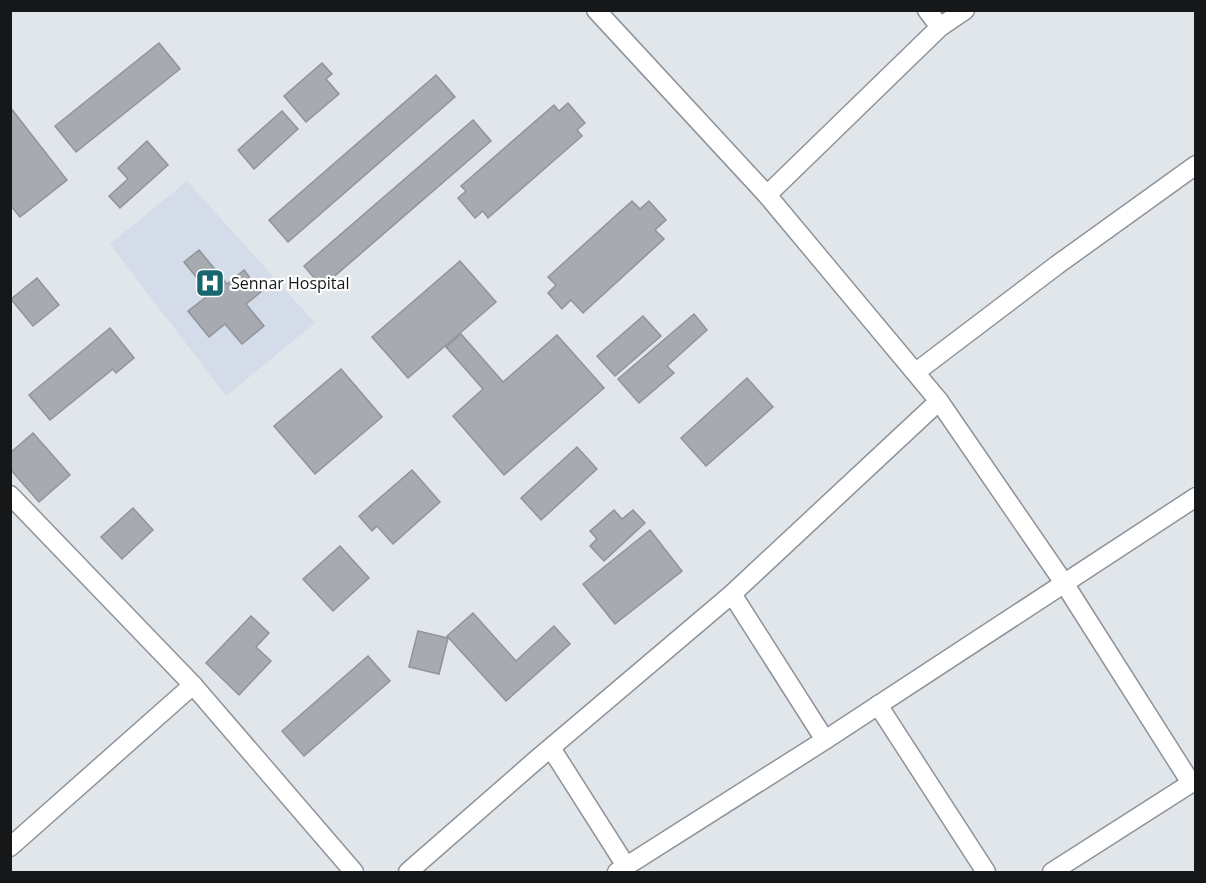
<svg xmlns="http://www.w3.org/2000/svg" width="1206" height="883" viewBox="0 0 1206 883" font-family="'Open Sans',sans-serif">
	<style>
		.built { fill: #d3dce8 }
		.building { fill: #a7abb1; stroke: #909499; stroke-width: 1.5 }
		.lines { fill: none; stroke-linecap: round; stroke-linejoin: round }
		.street-casing { stroke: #8f9398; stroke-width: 21 }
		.street { stroke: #fff; stroke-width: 18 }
		.labels { text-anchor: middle; stroke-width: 4.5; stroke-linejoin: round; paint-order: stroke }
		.poi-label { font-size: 16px; fill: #151719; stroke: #fff; text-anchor: start }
	</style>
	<rect width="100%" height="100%" fill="#e1e6eb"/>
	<!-- built -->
	<path class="built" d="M187,181L315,323L226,396L110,244Z"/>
	<!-- building -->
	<g class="building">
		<path d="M159,43L180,69L76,152L55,126Z"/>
		<path d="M322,63L332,74L326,79L339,94L306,122L284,96Z"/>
		<path d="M436,75L455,97L288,242L269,220Z"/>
		<path d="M568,103L585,123L577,130L582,136L488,218L483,211L475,218L458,198L466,191L461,186L554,105L559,111Z"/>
		<path d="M10,107L67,180L20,217L10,205Z"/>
		<path d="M282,111L298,129L254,169L238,150Z"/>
		<path d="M473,120L491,141L322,287L304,266Z"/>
		<path d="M147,141L168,165L120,208L109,196L128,179L118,168Z"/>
		<path d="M632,201L640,209L649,201L666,220L655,230L664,239L583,313L571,300L562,309L548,293L556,285L548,277Z"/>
		<path d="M199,250L227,284L244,270L261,292L246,304L264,326L242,344L225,324L209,337L188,311L210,294L184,262Z"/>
		<path d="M460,261L496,302L408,378L372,337Z"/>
		<path d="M37,278L59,305L33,326L11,299Z"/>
		<path d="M694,314L707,330L667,366L674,373L639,403L618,379Z"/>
		<path d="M643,316L661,336L615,376L597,356Z"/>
		<path d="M110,328L134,358L116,373L113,369L50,420L29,395Z"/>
		<path d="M461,334L503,382L557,335L604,388L504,475L453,416L483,389L446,347Z"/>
		<path d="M341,369L382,417L315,474L274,426Z"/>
		<path d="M747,378L773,407L706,466L681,438Z"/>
		<path d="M33,433L70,475L39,502L10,469V453Z"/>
		<path d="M577,447L597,469L541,520L521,498Z"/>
		<path d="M412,470L440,502L393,544L377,526L372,531L359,516Z"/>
		<path d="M133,508L153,530L122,559L101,537Z"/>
		<path d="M614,510L622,519L633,510L645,523L604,561L590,546L597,539L590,531Z"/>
		<path d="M650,530L682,571L615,624L583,584Z"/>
		<path d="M340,546L369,578L333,611L303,579Z"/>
		<path d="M473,613L516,661L554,626L570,644L506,701L447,636Z"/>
		<path d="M251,616L269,633L256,647L271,661L239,695L206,663Z"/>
		<path d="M418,631L448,638L439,674L409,667Z"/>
		<path d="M368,656L390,681L304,756L282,731Z"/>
	</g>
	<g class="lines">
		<!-- street casing -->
		<g class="street-casing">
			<g id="street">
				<path d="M596,10L767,195L939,401L1064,583L1191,783"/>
				<path d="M927,10L940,27"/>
				<path d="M767,195L940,27L965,10"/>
				<path d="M916,372L1057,265L1196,165"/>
				<path d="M10,495L193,685L354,872"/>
				<path d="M732,594L825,740"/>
				<path d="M878,705L986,872"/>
				<path d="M551,748L626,866"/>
				<path d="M10,847L193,685"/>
				<path d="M408,872L535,761L732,594L939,401"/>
				<path d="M617,872L825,740L1196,497"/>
				<path d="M1052,872L1196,780"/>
			</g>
		</g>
		<!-- street -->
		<use href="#street" class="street"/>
	</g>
	<!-- icons -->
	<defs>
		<g id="hospital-square" transform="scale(1.5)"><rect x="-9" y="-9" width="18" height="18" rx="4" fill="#19666e" stroke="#fff"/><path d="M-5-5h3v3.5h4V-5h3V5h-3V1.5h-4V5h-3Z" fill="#fff"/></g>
	</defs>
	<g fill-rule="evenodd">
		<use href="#hospital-square" x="210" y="283"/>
	</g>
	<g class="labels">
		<!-- poi labels -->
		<g class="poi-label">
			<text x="231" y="289">Sennar Hospital</text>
		</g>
	</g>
	<!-- border -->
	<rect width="1206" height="883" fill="none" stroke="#151719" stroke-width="24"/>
</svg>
